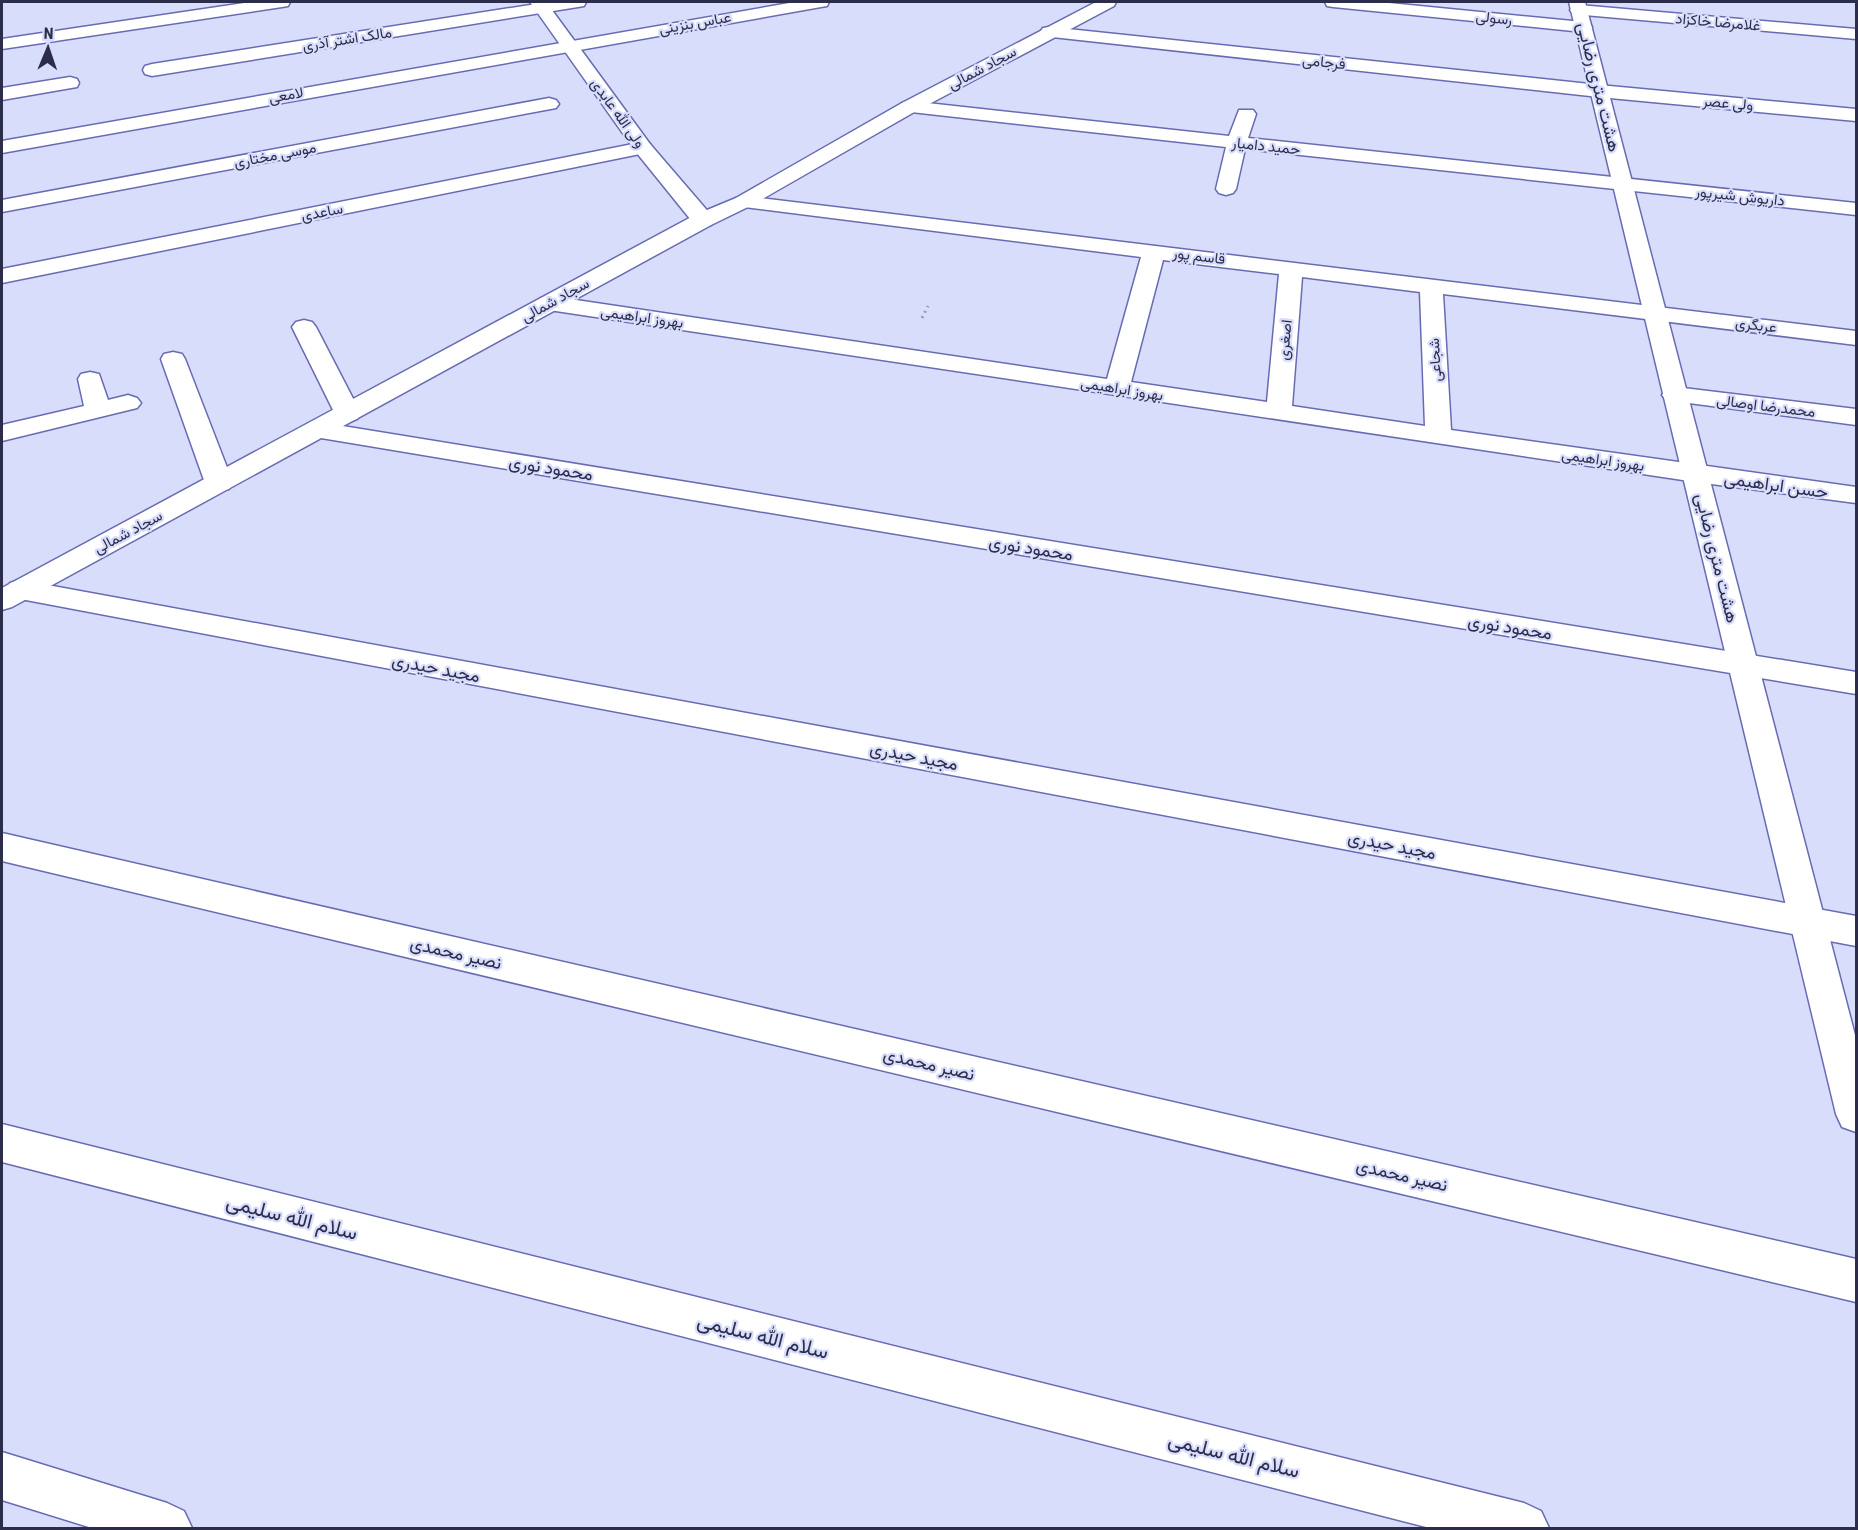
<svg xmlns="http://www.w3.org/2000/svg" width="1858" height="1530" viewBox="0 0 1858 1530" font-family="'Roboto Condensed',Vazirmatn,sans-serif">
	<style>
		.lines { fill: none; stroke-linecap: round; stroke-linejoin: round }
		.minor-casing { stroke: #696bb2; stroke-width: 3 }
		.tertiary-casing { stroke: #696bb2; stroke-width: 3 }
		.secondary-casing { stroke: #696bb2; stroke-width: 3 }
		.path { stroke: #989bba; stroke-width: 3; stroke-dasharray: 2 4; stroke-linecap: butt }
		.minor { fill: #fff; fill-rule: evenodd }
		.tertiary { fill: #fff; fill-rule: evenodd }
		.secondary { fill: #fff; fill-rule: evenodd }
		.labels { text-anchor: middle; stroke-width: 4.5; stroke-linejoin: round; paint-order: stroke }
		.far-street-label { font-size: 15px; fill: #2b2d4b; stroke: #d9ddfc }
		.street-label { font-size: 18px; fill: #2b2d4b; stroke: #d9ddfc }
		.near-street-label { font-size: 21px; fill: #2b2d4b; stroke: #d9ddfc }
	</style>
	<rect width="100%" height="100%" fill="#d9ddfc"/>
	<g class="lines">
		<!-- minor casing -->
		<g class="minor-casing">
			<g id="minor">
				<path d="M251,2H290L288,6L282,7L2,49V39Z"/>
				<path d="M549,2H586L584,6L578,7L152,76L145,74L143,70L145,66L152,64Z"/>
				<path d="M795,2H829L827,6L821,7L2,153V141Z"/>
				<path d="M1325,2H1379L1583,22L1589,23L1592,27L1589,31L1583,32L1333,7L1327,6Z"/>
				<path d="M1579,5L1856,29V39L1573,14L1570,10L1573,6Z"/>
				<path d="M1049,27L1599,85L1856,109V121L1599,97L1043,36L1040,32L1043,28Z"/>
				<path d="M70,77L77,79L79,83L77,87L2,100V88Z"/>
				<path d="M549,98L556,100L559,104L556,108L2,212V200Z"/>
				<path d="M909,101L1229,136L1239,110H1253L1256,114L1248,138L1856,203V215L1245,149L1236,189L1233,193L1226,195L1219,193L1216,189L1226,147L902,111L899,107L902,103Z"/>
				<path d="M643,142L650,144L653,148L650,152L2,283V269Z"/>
				<path d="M743,196L1856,331V345L1443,294L1451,430L1856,487V503L1696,482L549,310L541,308L537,303L541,298L549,296L1107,379L1141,257L736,206L732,202L736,198ZM1163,260L1279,274L1267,402L1131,382ZM1302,277L1420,292L1425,426L1292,406Z"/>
				<path d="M304,320L312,322L316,327L361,414L357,419L348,422L339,419L335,414L292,327L296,322Z"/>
				<path d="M173,352L182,354L185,359L233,483L229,489L219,491L209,489L205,483L161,359L164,354Z"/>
				<path d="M90,372L99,374L108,400L128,395L137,398L141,403L137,408L2,441V425L84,406L78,379L81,374Z"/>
				<path d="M1675,387L1856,409V425L1666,400L1662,395L1666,390Z"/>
				<path d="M318,422L1856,672V694L309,436L305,430L309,424Z"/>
				<path d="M20,580L1856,916V946L10,597L5,590L10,583Z"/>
				<path d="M2,833L1856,1259V1302L2,861Z"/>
				<path d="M2,1124L1524,1503L1541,1511L1549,1528H1430L2,1162Z"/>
				<path d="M2,1452L167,1503L184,1511L192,1528H92L2,1500Z"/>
			</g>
		</g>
		<!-- tertiary casing -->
		<g class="tertiary-casing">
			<g id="tertiary">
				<path d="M530,2H546L650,144L711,215L714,220L711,225L703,226L695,225L636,152Z"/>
				<path d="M1569,2H1585L1856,1039V1132L1842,1127L1836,1114Z"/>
			</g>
		</g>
		<!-- secondary casing -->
		<g class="secondary-casing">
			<path id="secondary" d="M1096,2H1116L1114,6L916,111L750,206L711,225L12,607L2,610V588L695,215L736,198L902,103Z"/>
		</g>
		<!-- path -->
		<path class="path" d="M922,318L928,306"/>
		<!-- minor -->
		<use href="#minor" class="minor"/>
		<!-- tertiary -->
		<use href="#tertiary" class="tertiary"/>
		<!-- secondary -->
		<use href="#secondary" class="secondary"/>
	</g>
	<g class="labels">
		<!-- far-street labels -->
		<g class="far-street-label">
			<text transform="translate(1494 18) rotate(6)" y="5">رسولی</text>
			<text transform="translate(1718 22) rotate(5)" y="5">غلامرضا خاکزاد</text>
			<text transform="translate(695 23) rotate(-10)" y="5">عباس بنزینی</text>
			<text transform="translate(347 39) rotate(-9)" y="5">مالک اشتر آذری</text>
			<text transform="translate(1324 62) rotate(6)" y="5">فرجامی</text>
			<text transform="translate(982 68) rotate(-28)" y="5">سجاد شمالی</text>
			<text transform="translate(286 95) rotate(-10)" y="5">لامعی</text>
			<text transform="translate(1728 103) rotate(5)" y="5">ولی عصر</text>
			<text transform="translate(618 113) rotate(54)" y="5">ولی الله عابدی</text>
			<text transform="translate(1266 146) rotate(6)" y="5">حمید دامیار</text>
			<text transform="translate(275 155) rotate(-11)" y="5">موسی مختاری</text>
			<text transform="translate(1740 196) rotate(6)" y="5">داریوش شیرپور</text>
			<text transform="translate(322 212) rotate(-11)" y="5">ساعدی</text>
			<text transform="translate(1199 256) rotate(7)" y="5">قاسم پور</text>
			<text transform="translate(555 300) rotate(-29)" y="5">سجاد شمالی</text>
			<text transform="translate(642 317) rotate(8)" y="5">بهروز ابراهیمی</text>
			<text transform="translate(1756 325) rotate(7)" y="5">عربگری</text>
			<text transform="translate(1285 340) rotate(-85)" y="5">اصغری</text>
			<text transform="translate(1435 360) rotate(-93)" y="5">شجاعی</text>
			<text transform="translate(1122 389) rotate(9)" y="5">بهروز ابراهیمی</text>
			<text transform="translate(1766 406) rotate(7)" y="5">محمدرضا اوصالی</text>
			<text transform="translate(1603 460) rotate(8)" y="5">بهروز ابراهیمی</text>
			<text transform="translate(128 532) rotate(-28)" y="5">سجاد شمالی</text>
		</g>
		<!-- street labels -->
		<g class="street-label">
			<text transform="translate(1599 87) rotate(76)" y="6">هشت متری رضایی</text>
			<text transform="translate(551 468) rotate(9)" y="6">محمود نوری</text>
			<text transform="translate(1776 485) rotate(8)" y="6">حسن ابراهیمی</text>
			<text transform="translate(1031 548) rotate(9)" y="6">محمود نوری</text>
			<text transform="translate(1717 558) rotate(76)" y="6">هشت متری رضایی</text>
			<text transform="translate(1510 627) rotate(9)" y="6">محمود نوری</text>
			<text transform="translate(436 668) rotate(11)" y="6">مجید حیدری</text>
			<text transform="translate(914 756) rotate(11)" y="6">مجید حیدری</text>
			<text transform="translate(1392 845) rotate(11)" y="6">مجید حیدری</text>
			<text transform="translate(456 953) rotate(13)" y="6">نصیر محمدی</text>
			<text transform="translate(929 1064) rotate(13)" y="6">نصیر محمدی</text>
			<text transform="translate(1402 1175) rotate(13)" y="6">نصیر محمدی</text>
		</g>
		<!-- near-street labels -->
		<g class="near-street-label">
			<text transform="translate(292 1217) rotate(14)" y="7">سلام الله سلیمی</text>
			<text transform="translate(763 1336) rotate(14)" y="7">سلام الله سلیمی</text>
			<text transform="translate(1234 1455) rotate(14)" y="7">سلام الله سلیمی</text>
		</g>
	</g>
	<!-- border -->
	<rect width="1858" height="1530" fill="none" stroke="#2b2d4b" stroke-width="6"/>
	<!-- north arrow -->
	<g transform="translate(48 48) rotate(2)" stroke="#d9ddfc" stroke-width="4.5" paint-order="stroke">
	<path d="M0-4.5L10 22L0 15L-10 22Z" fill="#2b2d4b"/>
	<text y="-9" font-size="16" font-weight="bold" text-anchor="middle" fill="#2b2d4b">N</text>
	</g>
</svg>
